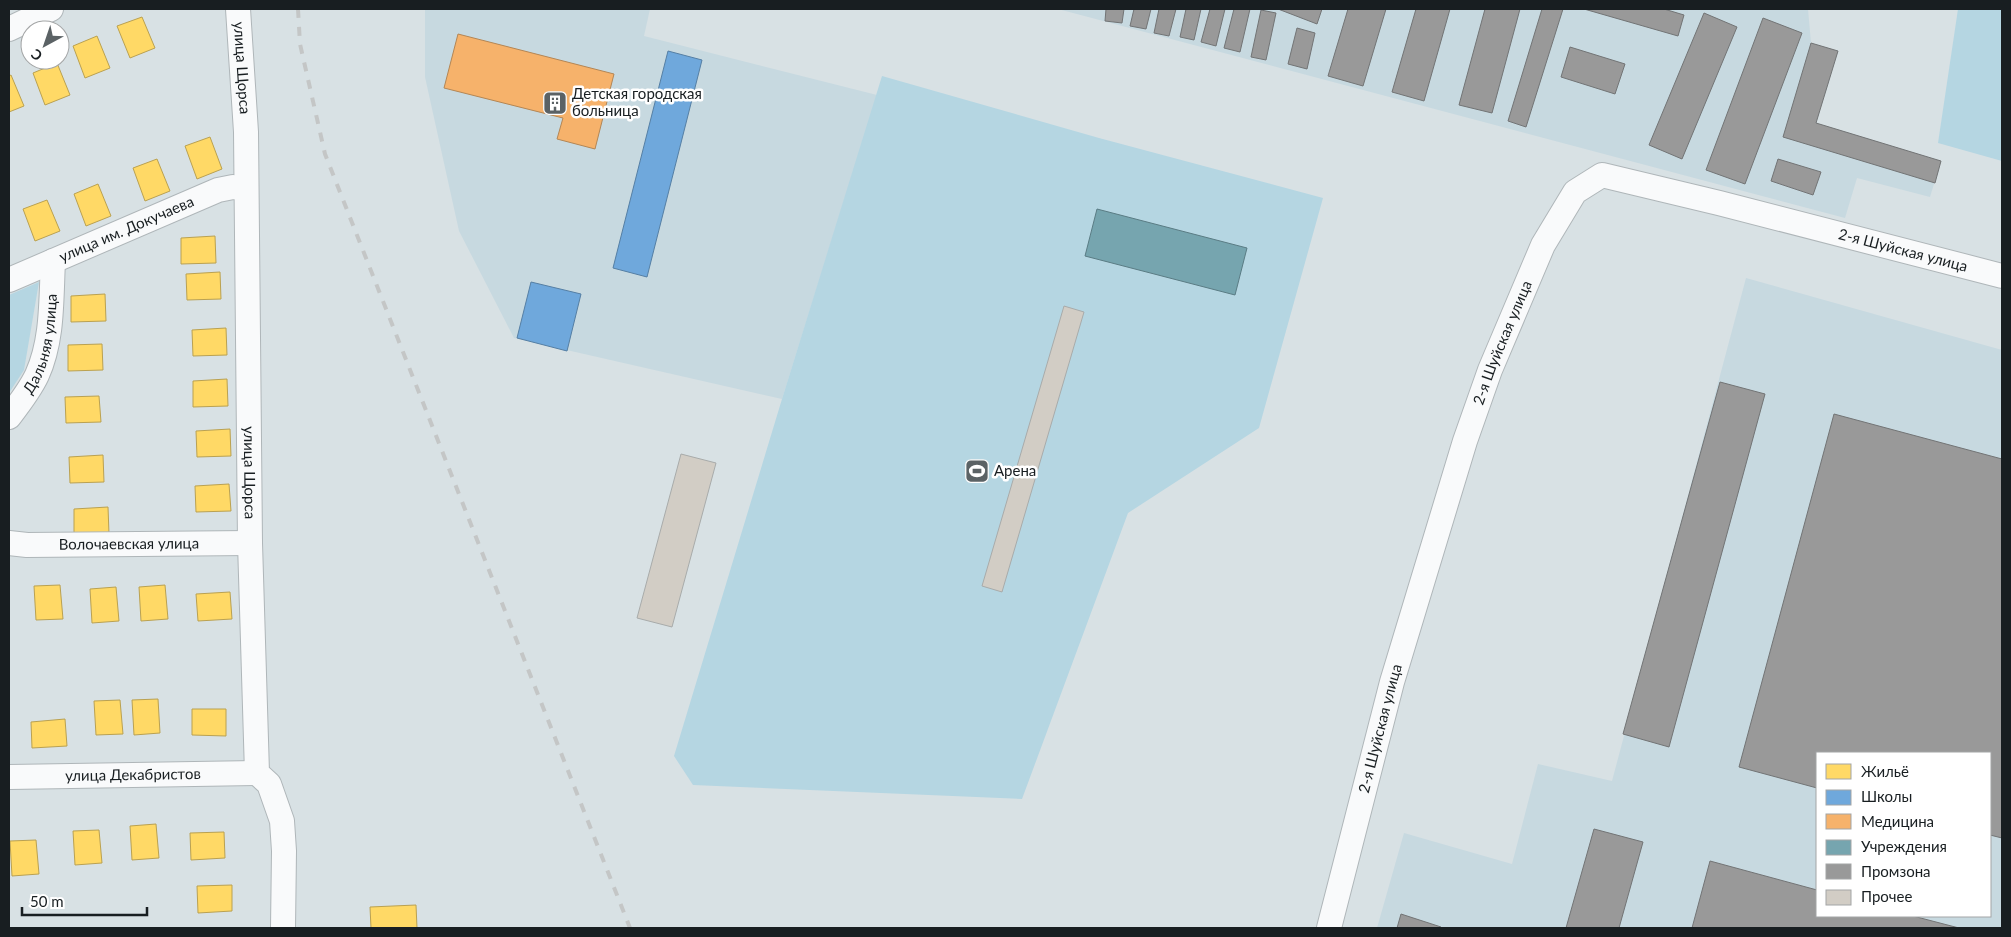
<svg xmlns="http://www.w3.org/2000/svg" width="2011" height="937" viewBox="0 0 2011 937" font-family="Lato,sans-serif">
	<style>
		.built { fill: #c7d9e0; fill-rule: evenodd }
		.green { fill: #b5d6e2 }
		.homes { fill: #ffd966; stroke: #baa151 }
		.schools { fill: #6fa8dc; stroke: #557fa4 }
		.health { fill: #f6b26b; stroke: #b38655 }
		.public { fill: #76a5af; stroke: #5a7c84 }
		.industry { fill: #999; stroke: #727475 }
		.building { fill: #d2cdc5; stroke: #a8abaa }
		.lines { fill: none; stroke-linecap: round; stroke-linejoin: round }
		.minor-casing { stroke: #afb6b9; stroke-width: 26 }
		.minor { stroke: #f9fafb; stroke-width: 24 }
		.rail { stroke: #c4c6c6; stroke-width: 4; stroke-dasharray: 9 9; stroke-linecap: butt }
		.labels { text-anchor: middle; stroke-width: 5; stroke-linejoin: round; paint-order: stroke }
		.street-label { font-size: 15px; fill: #181e21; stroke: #fff }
		.poi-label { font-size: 15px; fill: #181e21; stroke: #fff; text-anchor: start }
	</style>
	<rect width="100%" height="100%" fill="#d8e1e4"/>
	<!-- built -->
	<g class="built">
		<path d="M425,9H650L644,36L877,95L782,399L514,338L459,231L425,77Z"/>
		<path d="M1058,9H1808L1811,43L1838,51L1816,123L1941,161L1930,197L1857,178L1845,218Z"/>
		<path d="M1746,278L2002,350V928H1377L1404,833L1512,864L1538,764L1612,781ZM1817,753H1990V916H1817Z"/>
	</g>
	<!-- green -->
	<g class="green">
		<path d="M1958,9H2002V161L1938,143Z"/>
		<path d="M882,76L1099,138L1323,198L1259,428L1128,513L1022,799L693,785L674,756L782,399Z"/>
		<path d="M39,282L24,370L9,393V295Z"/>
	</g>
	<!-- homes -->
	<g class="homes">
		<path d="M142,17L155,48L130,58L117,26Z"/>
		<path d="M97,36L110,68L85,78L73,46Z"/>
		<path d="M57,63L70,95L45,105L33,73Z"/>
		<path d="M11,75L24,106L9,112V76Z"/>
		<path d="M210,137L222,169L197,179L185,146Z"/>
		<path d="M157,159L170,191L145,201L133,168Z"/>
		<path d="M98,184L111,216L86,226L74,194Z"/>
		<path d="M47,200L60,231L35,241L23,209Z"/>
		<path d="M215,236L216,263L181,264V238Z"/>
		<path d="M220,272L221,299L187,300L186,274Z"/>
		<path d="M105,294L106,321L71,322V296Z"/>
		<path d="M226,328L227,355L193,356L192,330Z"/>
		<path d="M102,344L103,370L68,371V345Z"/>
		<path d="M227,379L228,406L193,407V381Z"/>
		<path d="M99,396L101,422L66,423L65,397Z"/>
		<path d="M230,429L231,456L197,457L196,431Z"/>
		<path d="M103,455L104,482L70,483L69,457Z"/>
		<path d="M229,484L231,511L196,512L195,486Z"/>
		<path d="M108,507L109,534L74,535V509Z"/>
		<path d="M60,585L63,619L36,620L34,586Z"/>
		<path d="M165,585L168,619L141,621L139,587Z"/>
		<path d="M116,587L119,621L92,623L90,589Z"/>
		<path d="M230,592L232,619L198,621L196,594Z"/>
		<path d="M158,699L160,733L134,735L132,700Z"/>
		<path d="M120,700L123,734L96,735L94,701Z"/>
		<path d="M192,709H226V736L192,735Z"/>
		<path d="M65,719L67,746L32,748L31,722Z"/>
		<path d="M156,824L159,858L132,860L130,826Z"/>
		<path d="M99,830L102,863L75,865L73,831Z"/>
		<path d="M224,832L225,858L191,860L190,833Z"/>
		<path d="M36,840L39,874L12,876L10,841Z"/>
		<path d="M232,885V911L198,913L197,886Z"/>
		<path d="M416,905L417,928H371L370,907Z"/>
	</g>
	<!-- schools -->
	<g class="schools">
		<path d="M668,51L702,60L647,277L613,268Z"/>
		<path d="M531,282L581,294L567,351L517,338Z"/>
	</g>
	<!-- health -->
	<path class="health" d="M458,34L614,74L595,149L557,139L563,118L444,88Z"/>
	<!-- public -->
	<path class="public" d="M1097,209L1247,248L1235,295L1085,256Z"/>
	<!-- industry -->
	<g class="industry">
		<path d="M1106,9H1124L1122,23L1105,21Z"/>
		<path d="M1134,9H1151L1146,29L1130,26Z"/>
		<path d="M1159,9H1176L1169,36L1154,33Z"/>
		<path d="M1186,9H1201L1194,40L1180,37Z"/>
		<path d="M1210,9H1225L1216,46L1201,42Z"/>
		<path d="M1234,9H1250L1240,52L1224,48Z"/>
		<path d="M1278,9H1322L1317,24Z"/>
		<path d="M1348,9H1386L1363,86L1328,76Z"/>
		<path d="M1416,9H1450L1424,101L1392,92Z"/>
		<path d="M1485,9H1520L1492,113L1459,105Z"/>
		<path d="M1542,9H1563L1526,127L1508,121Z"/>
		<path d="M1584,9H1664L1684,15L1678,36Z"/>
		<path d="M1261,10L1276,13L1266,60L1251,57Z"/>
		<path d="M1704,13L1737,27L1682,159L1649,145Z"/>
		<path d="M1763,18L1802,33L1745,184L1706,170Z"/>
		<path d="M1297,28L1315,33L1307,69L1288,64Z"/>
		<path d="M1811,43L1838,51L1816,123L1941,161L1935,183L1783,137Z"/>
		<path d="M1570,47L1625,64L1615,94L1561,77Z"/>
		<path d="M1778,159L1821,172L1813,195L1771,181Z"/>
		<path d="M1720,382L1765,394L1669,747L1623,734Z"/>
		<path d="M1834,414L2002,459V838L1990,835V753H1817V788L1739,767Z"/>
		<path d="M1594,829L1643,842L1619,928H1566Z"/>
		<path d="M1710,861L1817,890V916H1913L1959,928H1692Z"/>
		<path d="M1401,914L1441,927L1440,928H1397Z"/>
	</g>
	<!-- building -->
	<g class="building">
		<path d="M1064,306L1084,312L1002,592L982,586Z"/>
		<path d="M681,454L716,463L672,627L637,618Z"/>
	</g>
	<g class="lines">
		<!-- minor casing -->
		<g class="minor-casing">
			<g id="minor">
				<path id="s1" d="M238,9L246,132L250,543L257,773L269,784L282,821L284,851L283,928"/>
				<path d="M9,29L51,9"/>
				<path id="s2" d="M9,280L218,190L233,187L246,189"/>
				<path id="s3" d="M9,417C19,404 30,390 37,375C53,340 51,299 53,261"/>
				<path id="s4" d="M9,543L27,545L250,543"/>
				<path id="s5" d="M9,777L257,773"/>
				<path id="s6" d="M1329,928L1392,682L1465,441L1490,370L1543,245L1575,192L1602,175L1719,203L2002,276"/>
			</g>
		</g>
		<!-- minor -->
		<use href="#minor" class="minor"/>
		<!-- rail -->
		<path class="rail" d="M298,9L300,44L325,154L630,928"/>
	</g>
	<!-- icons -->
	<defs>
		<g id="building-square" transform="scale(1.25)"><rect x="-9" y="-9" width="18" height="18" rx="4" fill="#5b6265" stroke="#fff"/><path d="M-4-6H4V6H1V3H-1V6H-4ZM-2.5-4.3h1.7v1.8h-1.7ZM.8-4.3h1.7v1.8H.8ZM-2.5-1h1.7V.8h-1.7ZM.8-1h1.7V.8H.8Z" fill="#fff"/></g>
		<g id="stadium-square" transform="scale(1.25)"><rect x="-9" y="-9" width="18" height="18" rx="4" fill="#5b6265" stroke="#fff"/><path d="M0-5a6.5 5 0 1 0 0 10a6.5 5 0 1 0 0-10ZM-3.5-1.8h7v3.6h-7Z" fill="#fff"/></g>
	</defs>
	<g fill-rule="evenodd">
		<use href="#building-square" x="555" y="103"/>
		<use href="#stadium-square" x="977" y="471"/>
	</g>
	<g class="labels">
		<!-- street labels -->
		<g class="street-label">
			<text dy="5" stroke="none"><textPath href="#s1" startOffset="59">улица Щорса</textPath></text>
			<text dy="5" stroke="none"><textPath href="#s2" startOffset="128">улица им. Докучаева</textPath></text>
			<text dy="5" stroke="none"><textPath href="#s6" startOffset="1121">2-я Шуйская улица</textPath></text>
			<text dy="5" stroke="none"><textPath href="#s3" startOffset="82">Дальняя улица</textPath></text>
			<text dy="5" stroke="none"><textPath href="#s6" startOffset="611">2-я Шуйская улица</textPath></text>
			<text dy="5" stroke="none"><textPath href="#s1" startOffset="464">улица Щорса</textPath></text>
			<text dy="5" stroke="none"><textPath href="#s4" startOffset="120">Волочаевская улица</textPath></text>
			<text dy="5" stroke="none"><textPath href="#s6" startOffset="206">2-я Шуйская улица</textPath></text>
			<text dy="5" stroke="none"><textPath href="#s5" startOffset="124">улица Декабристов</textPath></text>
		</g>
		<!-- poi labels -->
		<g class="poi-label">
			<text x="572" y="99">Детская городская<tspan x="572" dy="17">больница</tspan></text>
			<text x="994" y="476">Арена</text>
		</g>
	</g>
	<!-- border -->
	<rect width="2011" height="937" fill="none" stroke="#181e21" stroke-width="20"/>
	<!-- legend -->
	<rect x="1816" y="752" width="175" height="165" fill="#ffffff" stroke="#a3a5a6"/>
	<rect x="1826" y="764" width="25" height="15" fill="#ffd966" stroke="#a3a5a6"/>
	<text x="1861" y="777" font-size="15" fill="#181e21">Жильё</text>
	<rect x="1826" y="790" width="25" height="15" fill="#6fa8dc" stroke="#a3a5a6"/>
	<text x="1861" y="802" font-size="15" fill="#181e21">Школы</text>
	<rect x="1826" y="814" width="25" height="15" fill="#f6b26b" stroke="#a3a5a6"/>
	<text x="1861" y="827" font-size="15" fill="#181e21">Медицина</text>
	<rect x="1826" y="840" width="25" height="15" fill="#76a5af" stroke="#a3a5a6"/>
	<text x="1861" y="852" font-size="15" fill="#181e21">Учреждения</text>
	<rect x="1826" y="864" width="25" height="15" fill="#999999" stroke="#a3a5a6"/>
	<text x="1861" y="877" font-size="15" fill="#181e21">Промзона</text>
	<rect x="1826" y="890" width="25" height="15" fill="#d2cdc5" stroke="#a3a5a6"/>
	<text x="1861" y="902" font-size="15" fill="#181e21">Прочее</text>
	<!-- north arrow -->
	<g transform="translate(45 45) rotate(220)"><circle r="24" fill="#ffffff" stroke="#a3a5a6"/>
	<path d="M0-4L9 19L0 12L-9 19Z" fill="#5b6265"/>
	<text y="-8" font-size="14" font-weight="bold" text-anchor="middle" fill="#181e21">С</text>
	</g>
	<!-- scale -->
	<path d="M22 907v8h125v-8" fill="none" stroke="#181e21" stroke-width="2.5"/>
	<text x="30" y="907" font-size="15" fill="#181e21" stroke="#ffffff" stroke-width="4" paint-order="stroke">50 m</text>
</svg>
